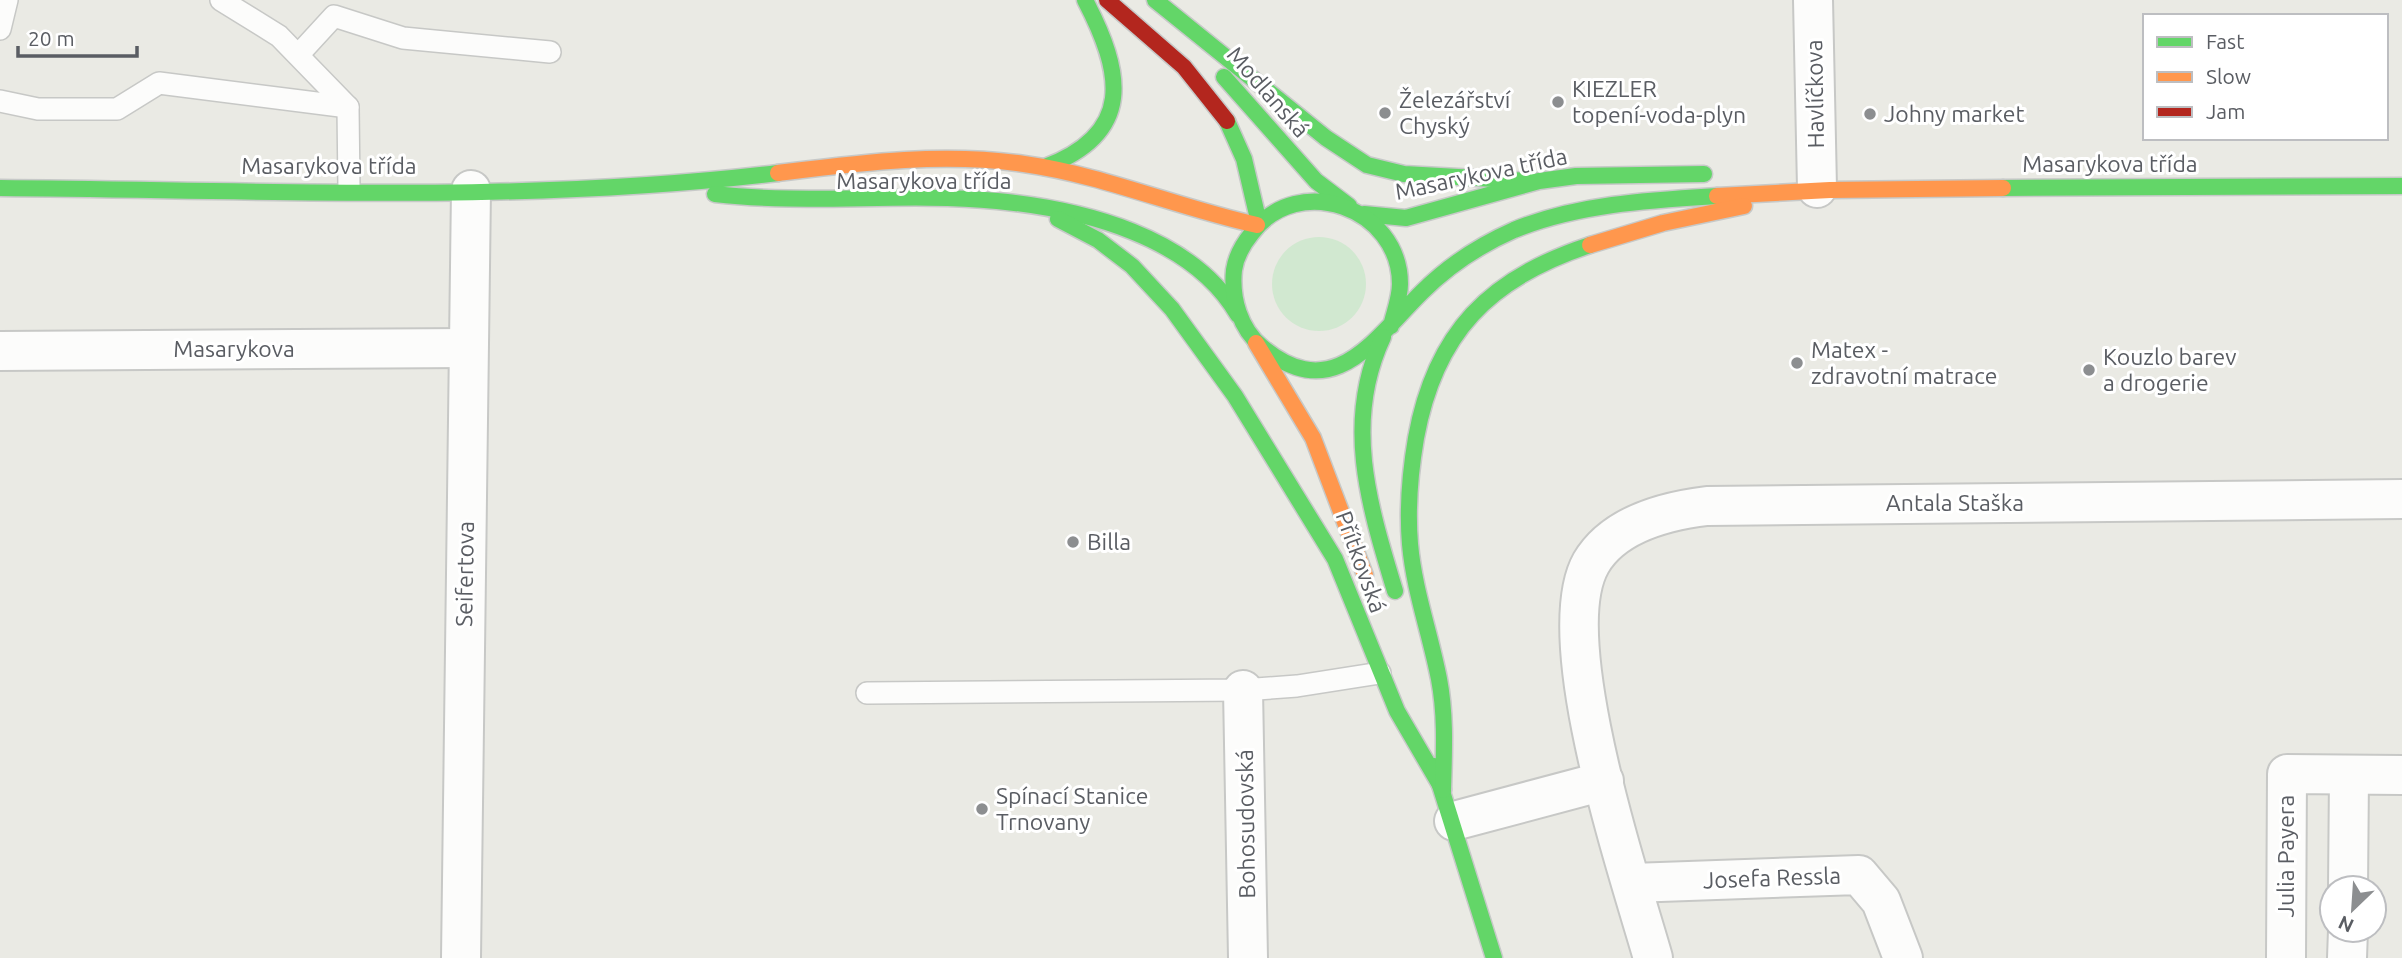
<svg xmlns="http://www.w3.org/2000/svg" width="2402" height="958" viewBox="0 0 2402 958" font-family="Ubuntu,sans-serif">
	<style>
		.green { fill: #d1e8d0 }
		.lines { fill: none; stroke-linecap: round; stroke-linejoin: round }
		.lane-casing { stroke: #c7c8c6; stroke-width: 24 }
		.street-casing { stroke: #c7c8c6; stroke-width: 42 }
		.fast-casing { stroke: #c7c9c8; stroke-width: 19 }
		.slow-casing { stroke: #c7c9c8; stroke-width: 19 }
		.jam-casing { stroke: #c7c9c8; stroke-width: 19 }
		.lane { stroke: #fcfcfb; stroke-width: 21 }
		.street { stroke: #fcfcfb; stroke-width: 38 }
		.fast { stroke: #63d668; stroke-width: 16 }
		.slow { stroke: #ff974d; stroke-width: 16 }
		.jam { stroke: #b3261e; stroke-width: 16 }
		.poi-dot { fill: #8c8e90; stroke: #fff; stroke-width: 2.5 }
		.labels { text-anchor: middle; stroke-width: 6; stroke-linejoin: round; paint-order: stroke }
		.poi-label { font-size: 23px; fill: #5a5d63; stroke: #fff; text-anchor: start }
		.street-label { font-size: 23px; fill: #5a5d63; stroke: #fff }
	</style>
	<rect width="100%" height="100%" fill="#eaeae4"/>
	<!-- green -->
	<circle class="green" cx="1319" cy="284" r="47"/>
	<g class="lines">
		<!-- lane casing -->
		<g class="lane-casing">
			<g id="lane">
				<path d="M221,0L279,36L348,107L349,189"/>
				<path d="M0,29L7,0"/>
				<path d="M300,53L334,16L403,38L550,52"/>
				<path d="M0,101L38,109H117L159,83L348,107"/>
				<path d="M867,693L1243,690L1297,686L1380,673"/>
			</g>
		</g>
		<!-- street casing -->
		<g class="street-casing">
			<g id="street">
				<path d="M1813,0L1817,188"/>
				<path d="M0,351L468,348"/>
				<path d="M1243,690L1248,958"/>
				<path d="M1454,821L1604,781"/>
				<path d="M1632,883L1859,875L1881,901L1903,958"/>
				<path d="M2348,888L2349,776"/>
				<path d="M461,958L471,190"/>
				<path d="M1653,958C1629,874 1549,637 1591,563C1614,524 1666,511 1707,506L2402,499"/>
				<path d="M2286,958L2287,774L2402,775"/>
				<path d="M2347,958L2348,930"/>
			</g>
		</g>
		<!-- fast casing -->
		<g class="fast-casing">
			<g id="fast">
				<path d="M1155,0L1326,138L1367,165L1404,174L1530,181"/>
				<path d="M1224,77L1316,181L1349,206"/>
				<path d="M1227,121L1244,159L1259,223"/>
				<path d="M1045,167C1135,133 1123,73 1085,0"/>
				<path d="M0,188C259,190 521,204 778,173"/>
				<path d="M2003,188L2402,186"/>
				<path d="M715,194C809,205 903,192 997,201C1082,209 1192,236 1238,315"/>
				<path d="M1364,214L1406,218L1539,181L1576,176L1704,174"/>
				<path d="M1058,219L1098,240L1132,266L1172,309L1235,396L1335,559L1397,711L1443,790"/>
				<path d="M1391,326C1394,313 1400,298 1400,284C1400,208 1298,171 1252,233C1243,244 1236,256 1234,270C1231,298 1240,329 1262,347C1334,407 1375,338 1422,292C1448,266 1480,245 1514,230C1577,204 1650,200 1717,196"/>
				<path d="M1383,337C1343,422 1369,505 1395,591"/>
				<path d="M1434,766L1494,958"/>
				<path d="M1443,790C1444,753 1446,715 1439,679C1430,633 1414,590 1410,544C1407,508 1410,473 1416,438C1435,333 1489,278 1590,245"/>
			</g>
		</g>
		<!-- slow casing -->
		<g class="slow-casing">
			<g id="slow">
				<path d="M778,173C859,163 942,152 1024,164C1103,175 1179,208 1257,225"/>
				<path d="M1717,196L1830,190L2003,188"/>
				<path d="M1590,245L1663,223L1744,206"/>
				<path d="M1256,343L1313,438L1365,575"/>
			</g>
		</g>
		<!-- jam casing -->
		<g class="jam-casing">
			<path id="jam" d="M1107,0L1184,67L1227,121"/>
		</g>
		<!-- lane -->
		<use href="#lane" class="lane"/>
		<!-- street -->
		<use href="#street" class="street"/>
		<!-- fast -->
		<use href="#fast" class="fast"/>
		<!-- slow -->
		<use href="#slow" class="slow"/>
		<!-- jam -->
		<use href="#jam" class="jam"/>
	</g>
	<!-- markers -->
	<g class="poi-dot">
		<circle cx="1558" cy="102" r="7"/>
		<circle cx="1385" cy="113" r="7"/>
		<circle cx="1870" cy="114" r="7"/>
		<circle cx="1797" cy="363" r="7"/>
		<circle cx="2089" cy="370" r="7"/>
		<circle cx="1073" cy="542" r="7"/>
		<circle cx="982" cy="809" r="7"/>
	</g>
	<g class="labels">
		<!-- poi labels -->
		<g class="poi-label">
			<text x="1572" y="97">KIEZLER<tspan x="1572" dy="26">topení-voda-plyn</tspan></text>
			<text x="1399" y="108">Železářství<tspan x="1399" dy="26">Chyský</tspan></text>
			<text x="1884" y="122">Johny market</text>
			<text x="1811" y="358">Matex -<tspan x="1811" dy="26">zdravotní matrace</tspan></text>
			<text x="2103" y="365">Kouzlo barev<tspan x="2103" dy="26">a drogerie</tspan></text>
			<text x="1087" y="550">Billa</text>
			<text x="996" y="804">Spínací Stanice<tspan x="996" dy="26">Trnovany</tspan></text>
		</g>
		<!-- street labels -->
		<g class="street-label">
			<text transform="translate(1268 92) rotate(49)" y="8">Modlanská</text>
			<text transform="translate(1815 94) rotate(-91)" y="8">Havlíčkova</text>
			<text x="2110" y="172">Masarykova třída</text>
			<text x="329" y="174">Masarykova třída</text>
			<text transform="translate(1481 174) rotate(-12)" y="8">Masarykova třída</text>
			<text x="924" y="189">Masarykova třída</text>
			<text x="234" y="357">Masarykova</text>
			<text x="1955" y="511">Antala Staška</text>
			<text transform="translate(1361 562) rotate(70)" y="8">Přítkovská</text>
			<text transform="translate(465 574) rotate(-89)" y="8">Seifertova</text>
			<text transform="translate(1246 824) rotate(-91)" y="8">Bohosudovská</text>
			<text transform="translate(2286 856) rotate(-90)" y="8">Julia Payera</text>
			<text transform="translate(1772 878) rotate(-2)" y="8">Josefa Ressla</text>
		</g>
	</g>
	<!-- legend -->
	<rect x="2143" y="14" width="245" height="126" fill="#ffffff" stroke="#bdbec1" stroke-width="2"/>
	<rect x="2157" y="37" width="35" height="10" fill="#63d668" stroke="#bdbec1" stroke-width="2"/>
	<text x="2206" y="49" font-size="21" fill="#5a5d63">Fast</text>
	<rect x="2157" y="72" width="35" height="10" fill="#ff974d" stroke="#bdbec1" stroke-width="2"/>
	<text x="2206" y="84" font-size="21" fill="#5a5d63">Slow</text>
	<rect x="2157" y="107" width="35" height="10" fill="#b3261e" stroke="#bdbec1" stroke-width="2"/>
	<text x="2206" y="119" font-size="21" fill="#5a5d63">Jam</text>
	<!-- north arrow -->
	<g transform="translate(2353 909) rotate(205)"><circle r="33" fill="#ffffff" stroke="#bdbec1" stroke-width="2"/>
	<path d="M0-5L12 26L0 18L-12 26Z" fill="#8c8e90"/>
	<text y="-10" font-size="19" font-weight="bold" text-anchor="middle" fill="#5a5d63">N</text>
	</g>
	<!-- scale -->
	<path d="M18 46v10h119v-10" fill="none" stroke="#5a5d63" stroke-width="3.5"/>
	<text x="28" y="46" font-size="21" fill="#5a5d63" stroke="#ffffff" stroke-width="5" paint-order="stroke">20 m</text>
</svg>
